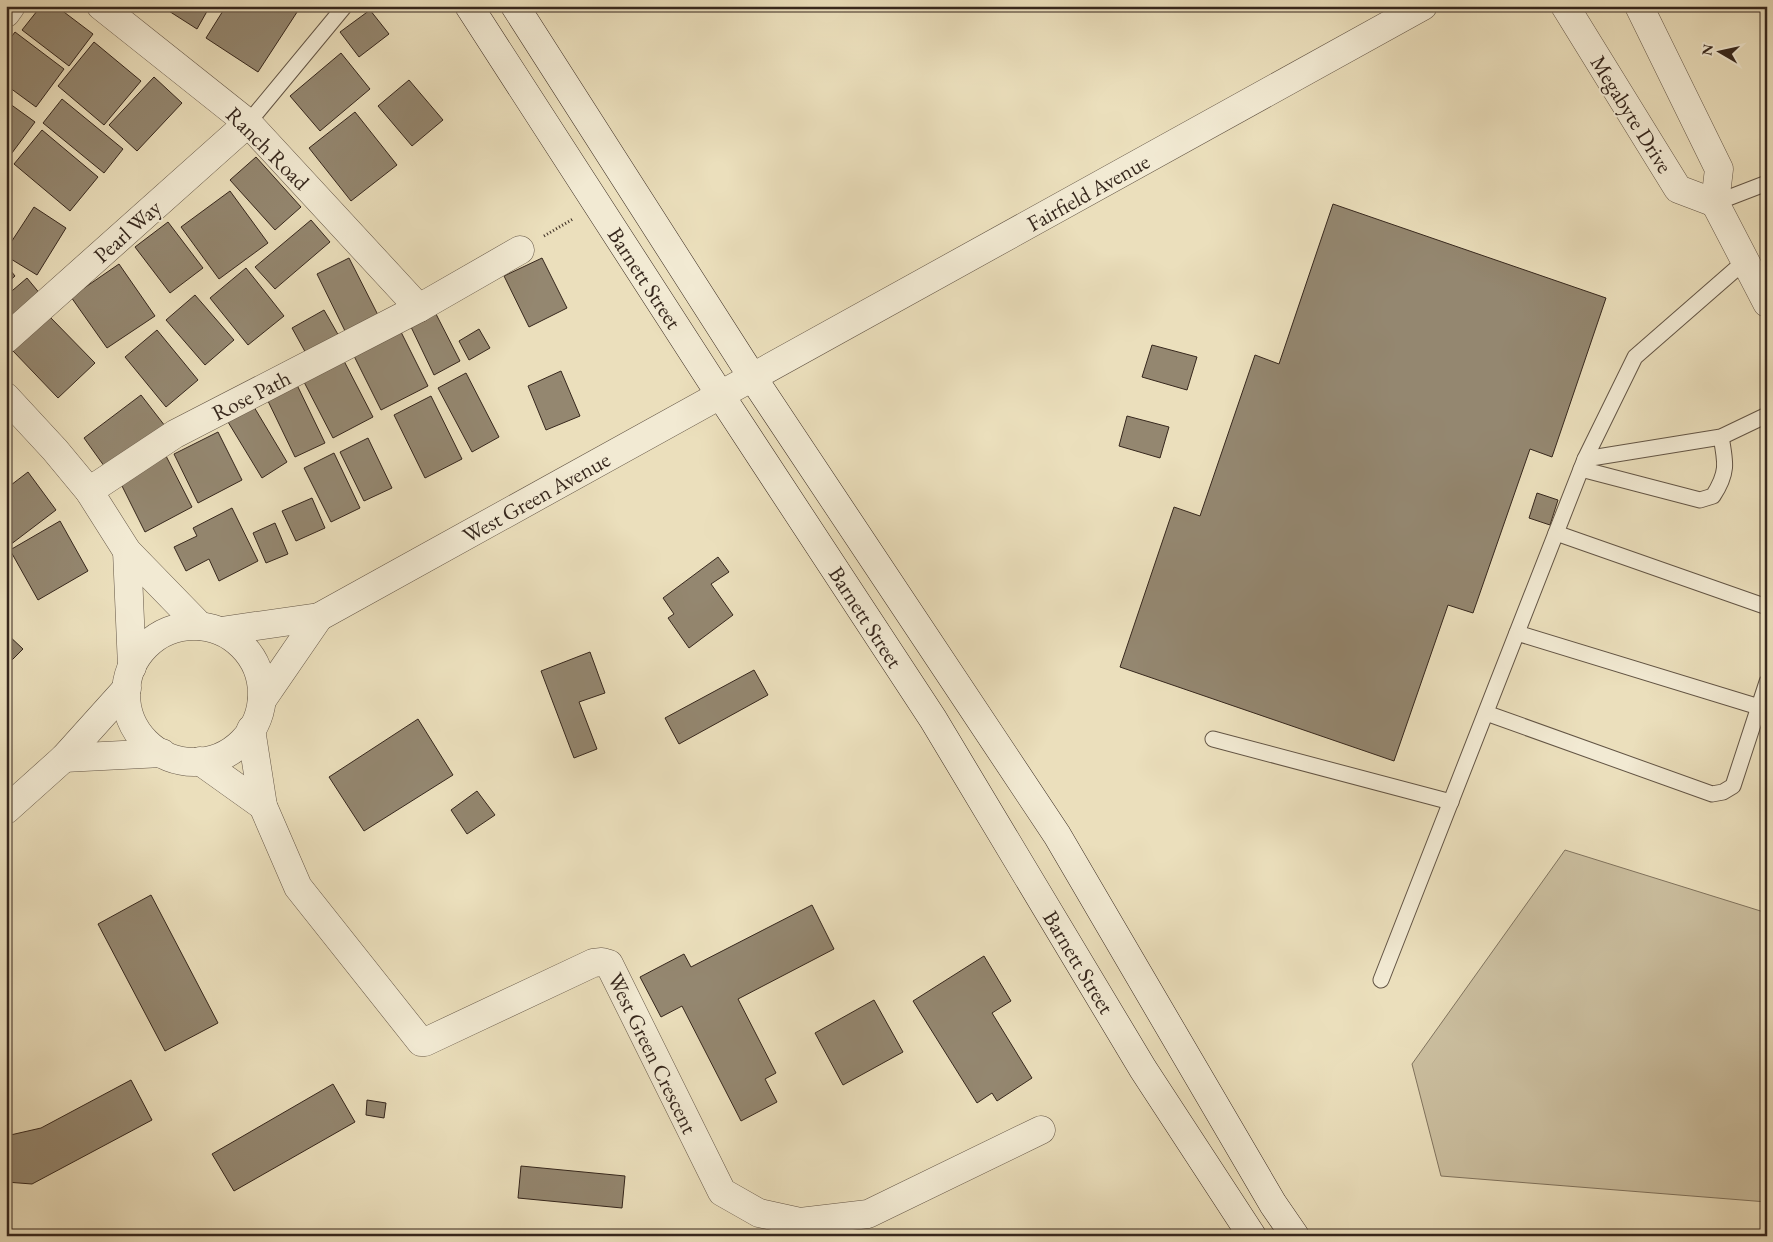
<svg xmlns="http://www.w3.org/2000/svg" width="1773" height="1242" viewBox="0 0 1773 1242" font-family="'EB Garamond',serif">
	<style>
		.green { fill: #ccc0a1; stroke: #81745f }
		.building { fill: #948770; stroke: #36271d }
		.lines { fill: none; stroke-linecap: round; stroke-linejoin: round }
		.service-casing { stroke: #635545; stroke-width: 17 }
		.minor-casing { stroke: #635545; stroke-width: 29 }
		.tertiary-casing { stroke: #635545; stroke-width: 29 }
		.secondary-casing { stroke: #36271d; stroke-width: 29 }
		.path { stroke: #36271d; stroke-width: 3; stroke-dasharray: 1 2.5; stroke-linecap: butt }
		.service { stroke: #f2ead3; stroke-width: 15 }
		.minor { stroke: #f2ead3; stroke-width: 28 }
		.tertiary { stroke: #f2ead3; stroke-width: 28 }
		.secondary { stroke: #f2ead3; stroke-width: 28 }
		.labels { text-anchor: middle; stroke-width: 4; stroke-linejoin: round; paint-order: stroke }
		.street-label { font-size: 22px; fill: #36271d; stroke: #f2ead3 }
	</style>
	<rect width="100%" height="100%" fill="#ebdfbc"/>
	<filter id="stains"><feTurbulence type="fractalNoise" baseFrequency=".004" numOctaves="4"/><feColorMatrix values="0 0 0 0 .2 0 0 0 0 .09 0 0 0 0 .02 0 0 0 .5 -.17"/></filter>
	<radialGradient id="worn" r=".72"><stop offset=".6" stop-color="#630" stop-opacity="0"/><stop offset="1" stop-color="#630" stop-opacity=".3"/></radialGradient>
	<!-- green -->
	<path class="green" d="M1565,850L1767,913V1202L1441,1176L1412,1064Z"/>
	<!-- building -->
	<g class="building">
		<path d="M41,6H56L93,34L69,66L22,30Z"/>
		<path d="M161,6H210L197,29Z"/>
		<path d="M226,6H301L258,72L206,38Z"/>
		<path d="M370,10L389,34L359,57L340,32Z"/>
		<path d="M15,32L64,69L36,107L6,85V44Z"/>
		<path d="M94,42L141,81L104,125L58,86Z"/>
		<path d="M341,53L370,89L320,131L290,96Z"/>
		<path d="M154,77L182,103L137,151L109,125Z"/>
		<path d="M409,80L443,120L412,146L378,106Z"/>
		<path d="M62,99L123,149L104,173L43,123Z"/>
		<path d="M6,101L35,122L6,161Z"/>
		<path d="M355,112L397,165L351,201L309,148Z"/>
		<path d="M42,130L98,177L70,211L14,164Z"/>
		<path d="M256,157L301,207L275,230L230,180Z"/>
		<path d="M230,191L268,243L219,279L181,227Z"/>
		<path d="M1333,204L1606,298L1552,457L1530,449L1473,613L1448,605L1394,761L1120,667L1174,507L1200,516L1255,355L1279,364Z"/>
		<path d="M34,207L66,228L37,275L6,256V250Z"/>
		<path d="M311,220L330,242L275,289L255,267Z"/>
		<path d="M168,222L203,268L170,293L135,247Z"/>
		<path d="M349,258L379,317L346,333L317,274Z"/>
		<path d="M542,258L567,308L529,327L504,276Z"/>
		<path d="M119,264L155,316L107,348L71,297Z"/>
		<path d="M6,265L15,276L6,284Z"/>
		<path d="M246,268L284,316L248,345L210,298Z"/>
		<path d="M27,278L41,295L6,325V296Z"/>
		<path d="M195,295L234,340L205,365L166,320Z"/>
		<path d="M324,310L340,338L308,357L292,328Z"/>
		<path d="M436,314L460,361L434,375L411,327Z"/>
		<path d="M49,316L95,363L58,398L13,351Z"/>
		<path d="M479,329L490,348L469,360L459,341Z"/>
		<path d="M157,330L198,380L166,407L125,357Z"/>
		<path d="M400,330L428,386L381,410L353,354Z"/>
		<path d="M1152,345L1197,357L1187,390L1142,377Z"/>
		<path d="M344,361L373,417L333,438L304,382Z"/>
		<path d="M561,371L580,416L546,430L528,386Z"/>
		<path d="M466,373L499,437L472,452L438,388Z"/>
		<path d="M297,385L325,443L295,457L267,399Z"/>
		<path d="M141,395L165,426L107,470L84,438Z"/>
		<path d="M431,396L462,459L425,478L394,415Z"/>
		<path d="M254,407L287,462L262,478L228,422Z"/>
		<path d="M1127,416L1169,427L1160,458L1119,446Z"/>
		<path d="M218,432L242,480L198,503L174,454Z"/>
		<path d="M368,438L392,488L364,501L340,452Z"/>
		<path d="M334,453L360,508L331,522L304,468Z"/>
		<path d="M165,454L192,507L145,532L118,478Z"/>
		<path d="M28,472L56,510L6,548V479L11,485Z"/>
		<path d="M1537,493L1558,500L1550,525L1529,518Z"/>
		<path d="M312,498L325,528L296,541L282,511Z"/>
		<path d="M232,508L258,561L219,581L209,559L186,571L174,547L197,536L193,528Z"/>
		<path d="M60,521L88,571L38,600L10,550Z"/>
		<path d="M275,523L288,554L266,563L253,533Z"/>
		<path d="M718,557L729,572L711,584L733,615L689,648L668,618L674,614L663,598Z"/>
		<path d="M6,633L23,649L6,666Z"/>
		<path d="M590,652L605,693L579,702L597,749L574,758L541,671Z"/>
		<path d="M754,670L768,695L679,744L665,718Z"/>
		<path d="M418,719L453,775L364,831L329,777Z"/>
		<path d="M477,791L495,815L467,834L451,810Z"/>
		<path d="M151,895L218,1023L165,1051L98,924Z"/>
		<path d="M812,905L834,949L738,999L776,1073L765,1079L777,1102L741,1121L682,1006L661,1017L640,977L684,954L691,967Z"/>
		<path d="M984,956L1011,1001L992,1013L1032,1078L997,1101L992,1093L977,1103L913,1001Z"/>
		<path d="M874,1000L903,1052L843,1085L815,1033Z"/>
		<path d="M131,1080L152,1120L32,1184L6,1182V1136L41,1128Z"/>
		<path d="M333,1084L355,1122L234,1191L212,1154Z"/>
		<path d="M367,1100L386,1103L384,1118L366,1115Z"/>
		<path d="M521,1166L625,1176L622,1208L518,1198Z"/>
	</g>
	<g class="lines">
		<!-- service casing -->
		<g class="service-casing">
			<g id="service">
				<path d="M248,123L344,7"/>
				<path d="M1715,203L1767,183"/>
				<path d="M1585,459L1721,437L1767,415"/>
				<path d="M1581,469L1700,500L1713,496C1728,473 1726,463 1721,437"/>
				<path d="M1556,533L1767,607"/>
				<path d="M1517,633L1759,707"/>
				<path d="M1486,713L1712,794L1723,792L1733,786L1767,682"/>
				<path d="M1213,739L1451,802"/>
				<path d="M1381,980L1585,459L1635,357L1745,261"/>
			</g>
		</g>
		<!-- minor casing -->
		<g class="minor-casing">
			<g id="minor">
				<path d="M101,6L248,123L419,308"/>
				<path d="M1565,6L1678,189L1715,203"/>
				<path d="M1639,6L1719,169L1715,203L1767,303"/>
				<path d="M6,13L11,6"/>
				<path d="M6,339L248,123"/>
				<path d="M6,397L55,450L89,491L127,551L200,626"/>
				<path d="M89,491L175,434L419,308L520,250"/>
				<path d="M127,551L132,667"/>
				<path d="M251,729L263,806L298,887L421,1042H425L593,963L602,962L609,964L722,1192L759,1213L800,1222L868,1214L1041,1130"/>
				<path d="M200,761L263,806"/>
			</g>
		</g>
		<!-- tertiary casing -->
		<g class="tertiary-casing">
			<g id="tertiary">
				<circle cx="194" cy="694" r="68"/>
				<path d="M221,631L319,617L1423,6"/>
				<path d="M262,700L319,617"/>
				<path d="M64,758L162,753"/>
				<path d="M6,810L64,758L127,688"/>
			</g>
		</g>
		<!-- secondary casing -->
		<g class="secondary-casing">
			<g id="secondary">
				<path d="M469,6L721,396L933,719L1143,1069L1252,1236"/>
				<path d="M515,6L753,378L1057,835L1273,1204L1295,1236"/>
			</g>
		</g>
		<!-- path -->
		<path class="path" d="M544,236L573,219"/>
		<!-- service -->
		<use href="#service" class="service"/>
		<!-- minor -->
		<use href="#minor" class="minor"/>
		<!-- tertiary -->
		<use href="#tertiary" class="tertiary"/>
		<!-- secondary -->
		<use href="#secondary" class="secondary"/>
	</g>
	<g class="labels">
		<!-- street labels -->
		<g class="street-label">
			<text transform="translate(1632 114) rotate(58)" y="8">Megabyte Drive</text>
			<text transform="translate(268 148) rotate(45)" y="8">Ranch Road</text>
			<text transform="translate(1088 192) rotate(-29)" y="8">Fairfield Avenue</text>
			<text transform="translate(127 231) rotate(-42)" y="8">Pearl Way</text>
			<text transform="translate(645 278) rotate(57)" y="8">Barnett Street</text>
			<text transform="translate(251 395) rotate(-27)" y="8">Rose Path</text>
			<text transform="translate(536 497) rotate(-29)" y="8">West Green Avenue</text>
			<text transform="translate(866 617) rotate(57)" y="8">Barnett Street</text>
			<text transform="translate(1079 962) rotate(59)" y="8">Barnett Street</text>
			<text transform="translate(653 1053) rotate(64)" y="8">West Green Crescent</text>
		</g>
	</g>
	<!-- margin -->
	<rect width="1773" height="1242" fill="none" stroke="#ebdfbc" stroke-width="25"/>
	<rect x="8" y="8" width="1758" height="1227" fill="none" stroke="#36271d" stroke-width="2.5"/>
	<rect x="12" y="12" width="1748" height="1217" fill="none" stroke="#36271d"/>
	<!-- north arrow -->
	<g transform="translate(1720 52) rotate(279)" stroke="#f2ead3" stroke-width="4" paint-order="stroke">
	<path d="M0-4L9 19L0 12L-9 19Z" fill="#36271d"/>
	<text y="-8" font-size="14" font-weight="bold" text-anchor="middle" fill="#36271d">N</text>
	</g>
	<rect width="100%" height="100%" filter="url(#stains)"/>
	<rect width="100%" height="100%" fill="url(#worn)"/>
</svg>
